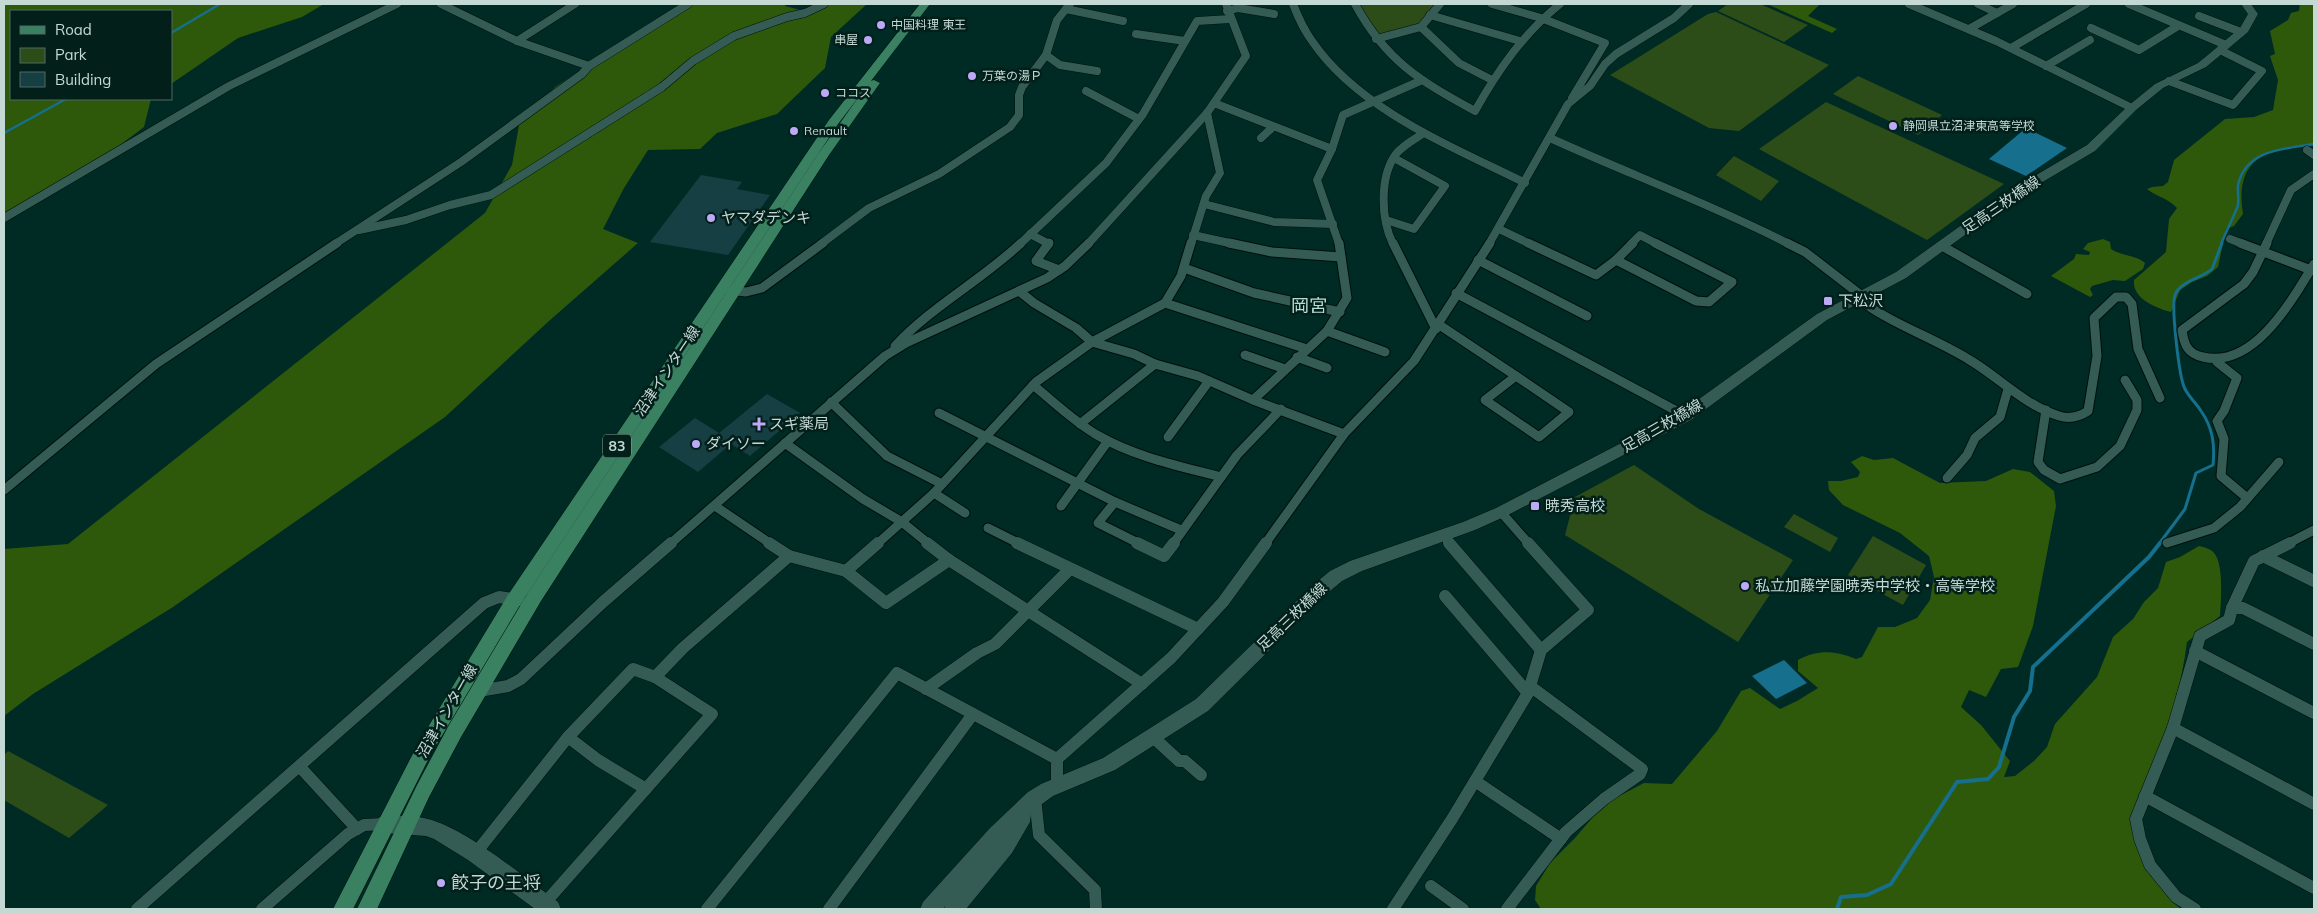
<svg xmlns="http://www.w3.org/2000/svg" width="2318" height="913" viewBox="0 0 2318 913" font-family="Mulish,'Noto Sans JP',sans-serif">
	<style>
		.green { fill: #2d4d18 }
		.forest { fill: #2e590b }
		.water { fill: #156f8d }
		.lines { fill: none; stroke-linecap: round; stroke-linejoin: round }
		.stream-far2 { stroke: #156f8d; stroke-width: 2.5 }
		.stream-far1 { stroke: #156f8d; stroke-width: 3 }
		.stream { stroke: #156f8d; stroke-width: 4 }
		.building { fill: #163f43 }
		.street-far2-casing { stroke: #00100d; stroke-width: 9 }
		.street-far1-casing { stroke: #00100d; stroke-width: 11 }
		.street-casing { stroke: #00100d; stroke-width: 13 }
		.secondary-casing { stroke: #00100d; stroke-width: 1 }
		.primary-casing { stroke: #00100d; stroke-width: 1 }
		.street-far2 { stroke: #355c54; stroke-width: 8 }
		.street-far1 { stroke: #355c54; stroke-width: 9 }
		.street { stroke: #355c54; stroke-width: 12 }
		.secondary { fill: #355c54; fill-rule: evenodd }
		.primary { fill: #398161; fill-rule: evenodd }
		.poi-dot { fill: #bcaaf6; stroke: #021f1a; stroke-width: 2 }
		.labels { text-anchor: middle; stroke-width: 5; stroke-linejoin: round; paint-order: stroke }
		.far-poi-label { font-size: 12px; fill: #c4d8d4; stroke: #021f1a; text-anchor: start }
		.shield { fill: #021f1a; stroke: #8aa09c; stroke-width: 1 }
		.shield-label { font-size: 14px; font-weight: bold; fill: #c4d8d4 }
		.street-label { font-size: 15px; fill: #c4d8d4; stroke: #021f1a }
		.poi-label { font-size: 15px; fill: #c4d8d4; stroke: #021f1a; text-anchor: start }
		.quarter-label { font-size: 18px; fill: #b5dfd6; stroke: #021f1a }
		.near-poi-label { font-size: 18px; fill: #c4d8d4; stroke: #021f1a; text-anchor: start }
	</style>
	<rect width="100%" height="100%" fill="#002a24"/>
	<!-- green -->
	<g class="green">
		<path d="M1358,4H1435L1417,26L1379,37Z"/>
		<path d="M1728,4H1760L1808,25L1784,42L1718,11Z"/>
		<path d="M1716,12L1829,65L1739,131L1709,128L1610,75L1708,14Z"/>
		<path d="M1858,76L1942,115L1918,135L1833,94Z"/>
		<path d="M1826,102L2004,184L1927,240L1759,149Z"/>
		<path d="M1734,156L1779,181L1761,201L1716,175Z"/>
		<path d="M1634,465L1699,509L1793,560L1738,642L1565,535L1575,497Z"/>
		<path d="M1794,514L1838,538L1830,552L1784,527Z"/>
		<path d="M1873,536L1926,565L1903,605L1848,575Z"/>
		<path d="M8,751L108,805L69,838L4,800V755Z"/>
	</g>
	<!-- forest -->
	<g class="forest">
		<path d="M4,4H324L302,17L238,38L171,84V11H11V99H151L144,127L99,161L4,213Z"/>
		<path d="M681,4H785V6L804,11L818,4H867L831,37L825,68L777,114L717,133L700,149L648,150L624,188L603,229L638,243L549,321L445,417L173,607L33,694L4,716V549L68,544L485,213L512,165L519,125L555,87Z"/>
		<path d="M1767,4H1820L1808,16L1837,29L1832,33Z"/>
		<path d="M2300,4H2314V145C2266,147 2234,159 2243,214L2234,226L2226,229L2218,267L2207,276L2192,282L2180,290L2171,312C2157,308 2132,299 2134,280L2166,252L2169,219L2177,208C2168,198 2157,197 2147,189L2152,187L2163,186L2168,182L2174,160L2225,119L2254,117L2273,110L2278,80L2270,56L2275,54L2270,31L2288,20L2291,13L2299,11Z"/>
		<path d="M2103,239L2110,242L2111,249C2121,256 2137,255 2145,263L2143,269L2125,281L2113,280L2092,286L2090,289L2093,295L2090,297L2051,276L2074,259L2076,254L2089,255L2090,252L2083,249L2088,243Z"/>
		<path d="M1862,456L1874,460L1893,458L1940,483L1986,481L2013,469L2030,472L2054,491L2056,506L2033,626L2018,667L2001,669L1986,697L1969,690L1961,707L1981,725L2010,761L2004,777L2015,776L2034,761L2047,747L2055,724L2097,677L2113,637L2133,619L2144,602L2158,588L2166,562L2180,557L2199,546C2204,547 2211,549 2214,553C2224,564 2221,601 2220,616L2187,642C2179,706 2156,761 2133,821C2145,853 2154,887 2181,909H1541L1535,900L1536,886L1550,863L1575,838L1604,804L1644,783L1672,784L1717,731L1741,691L1750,688L1780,709L1797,701L1818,688L1798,671V660C1819,649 1835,651 1856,659L1862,657L1878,627H1895L1917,618L1930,600L1934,577L1929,556L1900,533L1843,505L1829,490L1828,481H1841L1858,477L1860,472L1851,462Z"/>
	</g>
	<!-- water -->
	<g class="water">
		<path d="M2026,128L2067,148L2026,176L1989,159Z"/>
		<path d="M1784,660L1807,683L1776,699L1752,676Z"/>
	</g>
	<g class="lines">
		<!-- stream-far2 -->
		<g class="stream-far2">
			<path d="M171,33L220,4"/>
			<path d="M4,133L66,99"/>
			<path d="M2221,244C2226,232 2232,220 2237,208C2240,202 2237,193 2238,185C2246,149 2285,149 2314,144"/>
		</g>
		<!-- stream-far1 -->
		<path class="stream-far1" d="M2159,544L2185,509L2196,473L2213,465C2215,445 2213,428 2201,411C2196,403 2189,397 2185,389C2179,378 2171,306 2175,295C2180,281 2202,278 2212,269L2222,243"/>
		<!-- stream -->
		<path class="stream" d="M1837,909L1841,897L1867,895L1891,884L1957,782L1988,779L1999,767L2014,717L2030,691L2033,667L2149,557L2160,543"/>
	</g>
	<!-- building -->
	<g class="building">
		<path d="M701,175L742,182L737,189L770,195L728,255L650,242Z"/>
		<path d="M767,394L800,413L750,456L731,444L698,472L659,447L695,418L719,433Z"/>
	</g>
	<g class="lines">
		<!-- street-far2 casing -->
		<g class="street-far2-casing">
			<g id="street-far2">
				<path d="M1293,4C1298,17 1304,30 1312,41C1359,110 1453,147 1525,183"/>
				<path d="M1355,4C1386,61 1420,81 1475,111C1498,70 1523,34 1560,4"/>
				<path d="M1492,4L1541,18L1605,43L1572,98"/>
				<path d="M1909,4L1996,41L2132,108"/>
				<path d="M1978,4L1997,13"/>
				<path d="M2129,4L2226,45"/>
				<path d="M1066,9L1123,21"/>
				<path d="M1227,11L1238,8L1274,14"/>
				<path d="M1430,15L1520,41"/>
				<path d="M2199,16L2241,32"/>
				<path d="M1421,27L1459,63L1492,80"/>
				<path d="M2091,28L2139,50L2178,26"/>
				<path d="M1969,29L2013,4"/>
				<path d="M1136,34L1185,41"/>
				<path d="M1376,39L1421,27L1440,4"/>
				<path d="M517,41L575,4"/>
				<path d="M2011,48L2086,4"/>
				<path d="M1046,55L1060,65L1097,71"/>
				<path d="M589,66L688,4"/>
				<path d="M2046,66L2090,40"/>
				<path d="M2169,81L2233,105L2262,71L2220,50"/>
				<path d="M1086,91L1139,119"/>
				<path d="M1214,103L1332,149"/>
				<path d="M1261,138L1273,127"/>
				<path d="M1550,138C1629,174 1711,204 1789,244"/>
				<path d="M2307,150L2314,155"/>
				<path d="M1204,204L1274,222L1333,224"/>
				<path d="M4,218L229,86L397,4"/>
				<path d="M1386,220L1414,229L1445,186L1394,158"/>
				<path d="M1499,229L1530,244"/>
				<path d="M359,230L406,220L450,205L491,195L662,87L693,61L734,36L787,17L805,13L824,4"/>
				<path d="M1030,234L1049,244"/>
				<path d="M1193,235L1234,244"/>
				<path d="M2230,239L2243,244"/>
				<path d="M335,244L461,162L582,74L589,66L517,41L441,4"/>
				<path d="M821,244L869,208L939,174L1010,127L1019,115V95L1022,87L1046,55L1057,20L1070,4"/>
				<path d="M1020,244L1106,163L1143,114L1197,21L1230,19"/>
				<path d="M1088,244L1207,113L1246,56L1226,4"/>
				<path d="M1191,244L1206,196L1220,173L1207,113"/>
				<path d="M1339,244L1317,180L1332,149L1343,115L1420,81"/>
				<path d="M1393,244C1381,220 1379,177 1396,154C1403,145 1415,139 1424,133"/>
				<path d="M1489,244L1568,104L1590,86L1605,64L1616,54L1674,18L1689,4"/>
				<path d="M1631,244L1640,235L1657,244"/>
				<path d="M2266,244L2291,190L2314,174"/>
			</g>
		</g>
		<!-- street-far1 casing -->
		<g class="street-far1-casing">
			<g id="street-far1">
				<path d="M1049,243L1036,261L1059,270"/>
				<path d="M1229,243L1272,252L1341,257"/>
				<path d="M1393,243L1436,329"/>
				<path d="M1528,243L1596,275L1616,260"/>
				<path d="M1787,243L1805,252L1862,296"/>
				<path d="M2240,243L2311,270"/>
				<path d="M2267,243L2253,272L2244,284L2182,330C2184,345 2188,354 2203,357C2254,369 2292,300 2314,264"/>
				<path d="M1942,246L2027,294"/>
				<path d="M1478,260L1587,316"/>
				<path d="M1616,260L1696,301L1709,302L1732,282L1655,243"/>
				<path d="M1616,260L1633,243"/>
				<path d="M1184,268L1254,293L1340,312"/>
				<path d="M727,290L746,292L762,288L823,243"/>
				<path d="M1019,291L1034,303L1076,328L1092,342L1134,354L1155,364L1198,376L1253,400L1327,331L1347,298L1339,243"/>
				<path d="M1456,293L1686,416"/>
				<path d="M1857,298C1891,324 1932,337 1968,359C1999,377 2024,405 2059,416C2069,419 2079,417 2088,411L2097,356L2094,318L2116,297H2126L2132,304L2138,349L2160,398"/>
				<path d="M1165,303L1307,349"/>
				<path d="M1438,324L1516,376"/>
				<path d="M1327,331L1385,352"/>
				<path d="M895,346C932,306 982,280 1021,243"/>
				<path d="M1245,355L1285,369"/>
				<path d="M1297,357L1327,368"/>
				<path d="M2217,362L2237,378L2224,411L2217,421L2224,439L2221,476L2246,497"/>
				<path d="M1516,376L1569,412L1539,437L1485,400Z"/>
				<path d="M1033,385C1054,402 1073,421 1097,435C1135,457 1179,466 1221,477"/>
				<path d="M1253,400L1344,434"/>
				<path d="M831,402L887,456L942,484"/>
				<path d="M2046,410L2038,462L2044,470L2060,479L2097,467L2120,446L2137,410V400L2125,380"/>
				<path d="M939,413L1115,502L1181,530"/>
				<path d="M1080,424L1155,364"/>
				<path d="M1168,437L1209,381"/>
				<path d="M785,443L863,499L902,522L929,544"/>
				<path d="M1947,478L1967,455L1975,438L2000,417L2008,389"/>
				<path d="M4,490L156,364L337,243"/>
				<path d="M934,493L965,513"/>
				<path d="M1115,502L1098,523L1140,544"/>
				<path d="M715,506L771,544"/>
				<path d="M1061,506L1108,441"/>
				<path d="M1501,512L1529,544"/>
				<path d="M988,528L1020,544"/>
				<path d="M1443,535L1451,544"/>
				<path d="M2167,543L2214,528L2240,507L2279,462"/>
				<path d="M670,544L885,356L906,343L1047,278L1065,266L1089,243"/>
				<path d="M877,544L934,493L1036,382L1092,342L1165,303L1181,276L1191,243"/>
				<path d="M1173,544L1237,455L1281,409"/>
				<path d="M1265,544L1344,434L1414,361L1490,243"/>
				<path d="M2287,544L2314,530"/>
			</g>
		</g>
		<!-- street casing -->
		<g class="street-casing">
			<g id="street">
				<path d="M769,543L789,556L846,571L886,603L949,560"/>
				<path d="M927,543L949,560L1142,684"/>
				<path d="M1017,543L1198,629"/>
				<path d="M1137,543L1164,556L1174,543"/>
				<path d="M1449,543L1541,650"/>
				<path d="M2263,556L2314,581"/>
				<path d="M846,571L878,543"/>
				<path d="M1445,596L1528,693"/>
				<path d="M2232,608H2243L2314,644"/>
				<path d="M2195,651L2314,713"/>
				<path d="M655,677L683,648L789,556"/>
				<path d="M926,689L977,653L995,644L1070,569"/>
				<path d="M479,691L508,686L521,679L603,602L671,543"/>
				<path d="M2173,728L2314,804"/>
				<path d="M568,737L598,760L646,789"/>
				<path d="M1153,737L1179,761H1185L1201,775"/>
				<path d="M300,767L357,829"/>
				<path d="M1475,781L1561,839"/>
				<path d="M1057,786V759L1171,658L1223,602L1266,543"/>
				<path d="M2145,796L2314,888"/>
				<path d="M1035,798L1039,835L1095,890L1096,909"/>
				<path d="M475,854L568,737L633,669L655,677L712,714L544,904"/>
				<path d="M1431,886L1463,909"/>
				<path d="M137,909L484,603L499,597L519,600"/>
				<path d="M262,909L348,834L364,825L385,824"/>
				<path d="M707,909L897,673L1057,759"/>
				<path d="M829,909L973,714"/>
				<path d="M1393,909L1452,819L1528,693L1541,650L1588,610L1528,543"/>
				<path d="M1507,909L1566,832L1604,799L1640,774L1642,769L1530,686"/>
				<path d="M2195,909L2176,897L2150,865L2140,839L2136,819L2173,728L2200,636L2229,620L2232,608L2254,561L2290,543"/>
			</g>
		</g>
		<!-- secondary casing -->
		<g class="secondary-casing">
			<g id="secondary">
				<path d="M2241,4H2251L2258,14L2248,32L2217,58L2206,67L2163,88L2136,110L2095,151L2017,197L1906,278L1827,320L1691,420L1506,516L1475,530L1362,571L1342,581L1324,596L1208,711L1115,770L1053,796L1042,804L1031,814L1030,822L1012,853L966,909H944L945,906L943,909H920L923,902L990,828L1028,792L1041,784L1103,758L1196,699L1312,586L1330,571L1350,561L1463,522L1496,508L1681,412L1817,314L1896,272L2009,191L2087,145L2128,106L2155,84L2198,63L2209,54L2240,28L2248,14Z"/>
				<path d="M385,815C399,816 414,815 428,819C467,829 524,877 558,902L561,909H535L468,860L434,839L426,836L385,833L378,830L376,824L378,818Z"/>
			</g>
		</g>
		<!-- primary casing -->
		<g class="primary-casing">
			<g id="primary">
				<path d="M920,4H930L838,124L520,605L431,754L353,909H333L419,742L508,595L829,120Z"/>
				<path d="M874,80L880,83L829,155L541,601L461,737L429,797L377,909H357L417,785L449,725L529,591L818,154L870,81Z"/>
			</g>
		</g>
		<!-- street-far2 -->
		<use href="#street-far2" class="street-far2"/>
		<!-- street-far1 -->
		<use href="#street-far1" class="street-far1"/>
		<!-- street -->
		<use href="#street" class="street"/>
		<!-- secondary -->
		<use href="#secondary" class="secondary"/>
		<!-- primary -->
		<use href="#primary" class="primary"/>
	</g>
	<!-- markers -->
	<g class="poi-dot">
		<circle cx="881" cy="25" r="5"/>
		<circle cx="868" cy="40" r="5"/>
		<circle cx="972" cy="76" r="5"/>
		<circle cx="825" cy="93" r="5"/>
		<circle cx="1893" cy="126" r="5"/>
		<circle cx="794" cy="131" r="5"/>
		<circle cx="711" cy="218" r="5"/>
		<rect x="1823" y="296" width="10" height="10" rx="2.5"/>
		<path d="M756.5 416.5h5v5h5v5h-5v5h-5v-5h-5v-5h5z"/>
		<circle cx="696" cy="444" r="5"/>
		<rect x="1530" y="501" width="10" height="10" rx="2.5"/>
		<circle cx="1745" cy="586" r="5"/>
		<circle cx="441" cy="883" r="5"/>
	</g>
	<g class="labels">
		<!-- far-poi labels -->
		<g class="far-poi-label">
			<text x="891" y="29">中国料理 東王</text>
			<text x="858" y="44" text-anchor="end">串屋</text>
			<text x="982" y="80">万葉の湯Ｐ</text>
			<text x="835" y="97">ココス</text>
			<text x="1903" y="130">静岡県立沼津東高等学校</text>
			<text x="804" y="135">Renault</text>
		</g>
		<!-- shield labels -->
		<rect class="shield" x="603" y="434.5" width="28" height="23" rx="4"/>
		<g class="shield-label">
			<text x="617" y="451">83</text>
		</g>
		<!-- street labels -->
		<g class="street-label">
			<text transform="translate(2001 205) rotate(-34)" y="5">足高三枚橋線</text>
			<text transform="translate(667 371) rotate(-56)" y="5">沼津インター線</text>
			<text transform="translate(1662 426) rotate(-30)" y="5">足高三枚橋線</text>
			<text transform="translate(1292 617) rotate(-44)" y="5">足高三枚橋線</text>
			<text transform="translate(447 711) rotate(-60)" y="5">沼津インター線</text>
		</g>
		<!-- poi labels -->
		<g class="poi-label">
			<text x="721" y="223">ヤマダデンキ</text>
			<text x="1838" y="306">下松沢</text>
			<text x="769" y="429">スギ薬局</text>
			<text x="706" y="449">ダイソー</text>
			<text x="1545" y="511">暁秀高校</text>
			<text x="1755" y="591">私立加藤学園暁秀中学校・高等学校</text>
		</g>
		<!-- quarter labels -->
		<g class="quarter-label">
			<text x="1309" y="312">岡宮</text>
		</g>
		<!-- near-poi labels -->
		<g class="near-poi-label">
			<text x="451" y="889">餃子の王将</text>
		</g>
	</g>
	<!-- border -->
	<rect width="2318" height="913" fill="none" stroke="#c4d8d4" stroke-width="10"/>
	<!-- legend -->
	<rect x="10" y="10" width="162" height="90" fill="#021f1a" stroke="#506964"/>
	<rect x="20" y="26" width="25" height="8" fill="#398161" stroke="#506964"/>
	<text x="55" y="35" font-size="15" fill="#c4d8d4">Road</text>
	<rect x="20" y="48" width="25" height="15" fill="#2d4d18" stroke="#506964"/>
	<text x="55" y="60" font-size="15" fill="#c4d8d4">Park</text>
	<rect x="20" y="72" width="25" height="15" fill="#163f43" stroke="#506964"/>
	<text x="55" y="85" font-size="15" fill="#c4d8d4">Building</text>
</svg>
